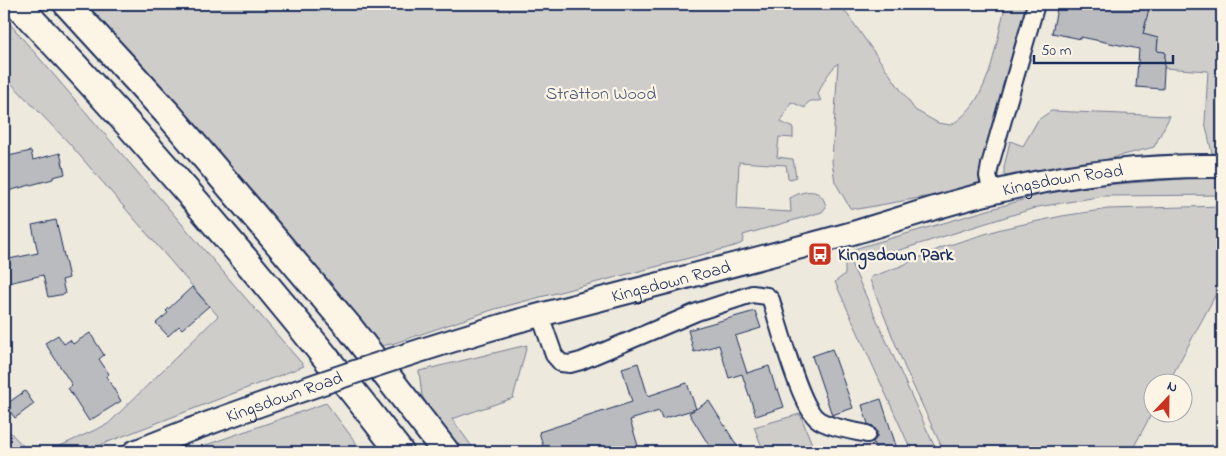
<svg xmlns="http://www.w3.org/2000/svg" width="1226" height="456" viewBox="0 0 1226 456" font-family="'Indie Flower',sans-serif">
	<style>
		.green { fill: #cfcdca; stroke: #757e94 }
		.building { fill: #babbbe; stroke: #1b2f5e }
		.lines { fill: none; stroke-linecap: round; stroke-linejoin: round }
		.minor-casing { stroke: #1b2f5e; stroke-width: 20 }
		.secondary-casing { stroke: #1b2f5e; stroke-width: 26 }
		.trunk-casing { stroke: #1b2f5e; stroke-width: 30 }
		.minor { stroke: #fcf5e5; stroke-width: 16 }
		.secondary { stroke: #fcf5e5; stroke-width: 22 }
		.trunk { stroke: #fcf5e5; stroke-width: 26 }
		.secondary-bridge-casing { stroke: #1b2f5e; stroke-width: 26; stroke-linecap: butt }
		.secondary-bridge { stroke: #fcf5e5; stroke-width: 22 }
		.labels { text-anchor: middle; stroke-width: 4.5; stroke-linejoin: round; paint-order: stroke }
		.park-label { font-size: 18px; fill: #485679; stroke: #fcf5e5 }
		.street-label { font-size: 18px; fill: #1b2f5e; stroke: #fcf5e5 }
		.poi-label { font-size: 18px; font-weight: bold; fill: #1b2f5e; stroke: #fcf5e5; text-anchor: start }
	</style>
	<rect width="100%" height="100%" fill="#eee9dd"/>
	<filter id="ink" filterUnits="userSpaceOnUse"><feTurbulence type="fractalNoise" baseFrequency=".02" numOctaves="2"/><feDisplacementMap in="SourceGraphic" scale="10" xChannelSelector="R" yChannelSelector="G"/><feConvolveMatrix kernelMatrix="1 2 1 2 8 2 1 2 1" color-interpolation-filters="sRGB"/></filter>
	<g filter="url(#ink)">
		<!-- green -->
		<g class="green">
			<path d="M83,4H840L915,110L938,123L951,125C992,100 994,46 1006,4H1033L982,184L975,188L858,209L850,208L835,182L832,161L838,63C829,72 823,81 818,94L821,101C812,101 808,99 805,108L791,102L781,122L793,128V138L779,137L777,157L793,159L796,177L791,179L788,178L786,165L739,162L737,209L791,212L790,198C804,190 822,186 826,207L822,212L743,235L744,239L742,243L735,246L495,309L395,343L382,346L221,158L118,40Z"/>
			<path d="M1150,4H1222V154L1212,153L1205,122L1208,71L1164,68L1165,52L1157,51L1158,39L1143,34Z"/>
			<path d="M4,17L304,366L82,452H47L108,424L218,316L68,142L4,76Z"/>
			<path d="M1051,111L1170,116L1154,147L1046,175L1009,177L1004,175V167L1010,141L1023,146L1038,120Z"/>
			<path d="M1222,176V195L1104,196L1038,207L858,263L854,249L1043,194L1102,185Z"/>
			<path d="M1222,206V283L1168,383L1154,384L1153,411L1131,452H944L905,368L870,280L871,277L901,266L943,247L1001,229L1062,216L1108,209Z"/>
			<path d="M845,258L849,259L937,452H912L835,282L845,274Z"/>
			<path d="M527,345L513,398L452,419L476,452H457L422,396L419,371Z"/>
			<path d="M326,403L363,452H186Z"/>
			<path d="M800,414L815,452H764L754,427Z"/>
			<path d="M4,426L27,450L24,452H16L4,441Z"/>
		</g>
		<!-- building -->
		<g class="building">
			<path d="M1058,4H1150L1143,34L1158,38L1157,51L1165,52L1163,89L1136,87L1139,49L1081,37V39L1052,33Z"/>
			<path d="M31,151L33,160L60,153L65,174L53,177V179L4,192V157Z"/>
			<path d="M56,220L69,278L62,280L65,294L48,297L43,275L4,284V260L38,253L32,225Z"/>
			<path d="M192,287L209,306L182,329L179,326L168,336L156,323L168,313L166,311Z"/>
			<path d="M755,311L761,328L735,336L747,373L769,366L776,390L778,389L784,407L756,416L742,374L729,378L719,345L694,352L688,330Z"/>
			<path d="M90,333L104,355L99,359L109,374L106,376L121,401L89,421L68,388L72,385L45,343L58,335L64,344L70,340L73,344Z"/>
			<path d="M832,349L853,408L832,415L812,356Z"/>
			<path d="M638,363L648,396L687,383L696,409L662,419L659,411L630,420L640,452H545L539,432L632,402L622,368Z"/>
			<path d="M25,391L34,404L15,418L5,405Z"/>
			<path d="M881,399L898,452H877L873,442L877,437V431L873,426L868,424L862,405Z"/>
			<path d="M709,401L741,452H713L689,413Z"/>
		</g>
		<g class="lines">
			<!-- minor casing -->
			<g class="minor-casing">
				<g id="minor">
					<path d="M992,192L988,176L990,165L1036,4"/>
					<path d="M540,315L554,355L561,363L570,364L581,361L697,312L752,294L767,296L771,300C779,326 799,402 816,418C826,427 854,431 867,434"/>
				</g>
			</g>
			<!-- secondary casing -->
			<g class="secondary-casing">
				<g id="secondary">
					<path id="s1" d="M521,320C630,291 740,264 849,234C898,220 945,203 994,192C1071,173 1143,165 1222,166"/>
					<path d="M134,452L190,430"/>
				</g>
			</g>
			<!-- trunk casing -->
			<g class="trunk-casing">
				<g id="trunk">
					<path d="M17,4C153,147 280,296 400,452"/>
					<path d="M67,4L169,115L349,327L446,452"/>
				</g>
			</g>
			<!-- minor -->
			<use href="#minor" class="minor"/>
			<!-- secondary -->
			<use href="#secondary" class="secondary"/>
			<!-- trunk -->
			<use href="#trunk" class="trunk"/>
			<!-- secondary-bridge casing -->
			<g class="secondary-bridge-casing">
				<g id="secondary-bridge">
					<path id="s2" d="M190,430C299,390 409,352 521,320"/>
				</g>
			</g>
			<!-- secondary-bridge -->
			<use href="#secondary-bridge" class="secondary-bridge"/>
		</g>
	</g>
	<!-- icons -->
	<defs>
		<g id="bus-square" transform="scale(1.25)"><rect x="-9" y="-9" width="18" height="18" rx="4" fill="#c8321e" stroke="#fcf5e5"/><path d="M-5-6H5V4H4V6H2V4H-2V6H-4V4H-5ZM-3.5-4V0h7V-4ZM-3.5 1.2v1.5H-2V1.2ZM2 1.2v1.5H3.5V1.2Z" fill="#fff"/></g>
	</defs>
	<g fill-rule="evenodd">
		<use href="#bus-square" x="820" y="254"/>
	</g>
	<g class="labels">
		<!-- park labels -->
		<g class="park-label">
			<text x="601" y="99">Stratton Wood</text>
		</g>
		<!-- street labels -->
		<g class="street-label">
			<text dy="6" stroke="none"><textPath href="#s1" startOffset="560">Kingsdown Road</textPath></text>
			<text dy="6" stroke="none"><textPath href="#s1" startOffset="155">Kingsdown Road</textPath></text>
			<text dy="6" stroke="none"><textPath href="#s2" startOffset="100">Kingsdown Road</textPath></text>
		</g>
		<!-- poi labels -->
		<g class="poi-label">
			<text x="838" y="260">Kingsdown Park</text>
		</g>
	</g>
	<!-- margin -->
	<rect width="1226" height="456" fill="none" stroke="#fcf5e5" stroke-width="20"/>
	<rect x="10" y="10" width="1206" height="436" fill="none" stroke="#1b2f5e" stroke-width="2" filter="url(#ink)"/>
	<!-- north arrow -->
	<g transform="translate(1168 398) rotate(22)"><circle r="24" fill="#fcf5e5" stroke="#a2a6af"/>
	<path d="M0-4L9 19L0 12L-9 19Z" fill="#c8321e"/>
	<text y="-8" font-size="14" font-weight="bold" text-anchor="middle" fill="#1b2f5e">N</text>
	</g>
	<!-- scale -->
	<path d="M1034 55v8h139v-8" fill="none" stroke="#1b2f5e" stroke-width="2.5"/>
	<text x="1041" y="55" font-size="15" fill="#1b2f5e" stroke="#fcf5e5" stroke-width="4" paint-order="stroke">50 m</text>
</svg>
